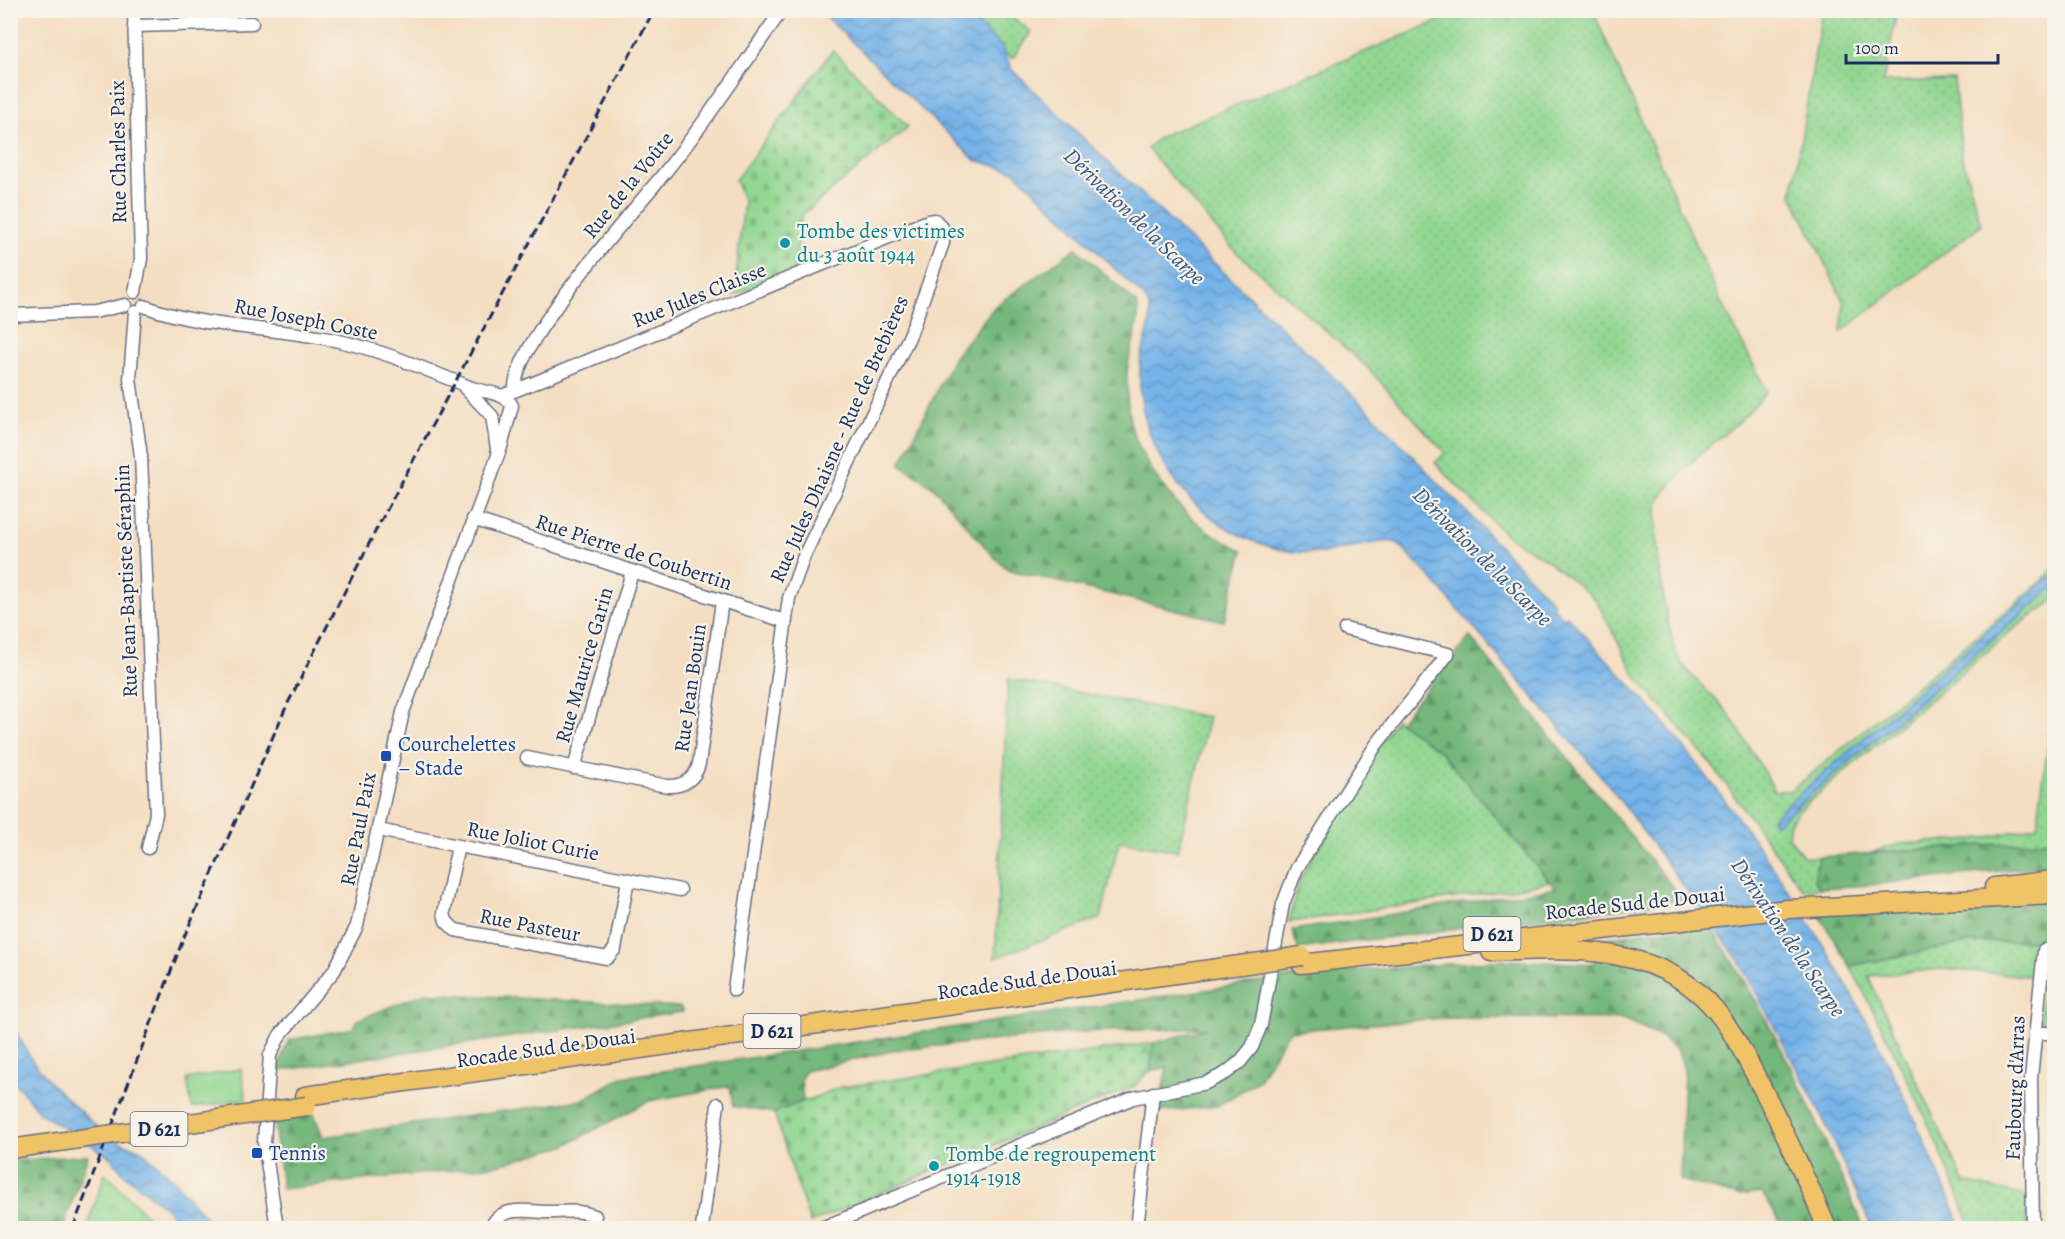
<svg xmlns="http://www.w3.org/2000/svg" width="2065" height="1239" viewBox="0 0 2065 1239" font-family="Alegreya,serif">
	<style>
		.grass { fill: url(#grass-dots); stroke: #568378; stroke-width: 1.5 }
		.forest { fill: url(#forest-firs); stroke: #48746c; stroke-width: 1.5 }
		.cemetery { fill: url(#cemetery-stones); stroke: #568378; stroke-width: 1.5 }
		.park { fill: url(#park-crowns); stroke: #568378; stroke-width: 1.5 }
		.garden { fill: #92d791; stroke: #568378; stroke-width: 1.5 }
		.water { fill: url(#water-waves); stroke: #4871a3; stroke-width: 1.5 }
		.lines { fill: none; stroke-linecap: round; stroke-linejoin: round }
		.minor-casing { stroke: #676c81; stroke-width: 15 }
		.highway-casing { stroke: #676c81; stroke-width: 21 }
		.minor { stroke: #fff; stroke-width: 12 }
		.highway { stroke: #f1c369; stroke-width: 18 }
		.rail { stroke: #1b2f5e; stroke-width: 3; stroke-dasharray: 9 4.5; stroke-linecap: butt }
		.highway-bridge-casing { stroke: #676c81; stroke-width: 21; stroke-linecap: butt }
		.highway-bridge { stroke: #f1c369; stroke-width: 18 }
		.culture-dot { fill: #0f9aa8; stroke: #f7f3e8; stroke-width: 2 }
		.transit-dot { fill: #1a4fb4; stroke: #f7f3e8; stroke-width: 2 }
		.labels { text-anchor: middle; stroke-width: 4.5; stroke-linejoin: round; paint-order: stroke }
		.shield { fill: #f7f3e8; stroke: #5d6a87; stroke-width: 1.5 }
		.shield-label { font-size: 20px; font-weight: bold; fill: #1b2f5e }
		.street-label { font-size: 21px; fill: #1b2f5e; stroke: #f7f3e8 }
		.culture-label { font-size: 21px; fill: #0d838f; stroke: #f7f3e8; text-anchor: start }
		.transit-label { font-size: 21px; fill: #164399; stroke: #f7f3e8; text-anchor: start }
		.water-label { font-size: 22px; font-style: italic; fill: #365787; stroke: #f7f3e8 }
	</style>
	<defs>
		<pattern id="grass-dots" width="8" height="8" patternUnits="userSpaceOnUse" patternTransform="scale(1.5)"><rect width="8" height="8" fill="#92d791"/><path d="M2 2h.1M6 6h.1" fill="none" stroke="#7db97f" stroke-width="1.8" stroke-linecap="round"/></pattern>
		<pattern id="forest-firs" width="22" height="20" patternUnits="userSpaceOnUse" patternTransform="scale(1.5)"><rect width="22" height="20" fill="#75b87b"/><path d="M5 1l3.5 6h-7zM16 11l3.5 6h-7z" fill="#5f9668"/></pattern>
		<pattern id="cemetery-stones" width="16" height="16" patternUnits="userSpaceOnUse" patternTransform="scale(1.5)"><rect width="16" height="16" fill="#92d791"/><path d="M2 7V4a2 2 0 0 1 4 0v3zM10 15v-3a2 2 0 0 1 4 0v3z" fill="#7db97f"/></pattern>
		<pattern id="park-crowns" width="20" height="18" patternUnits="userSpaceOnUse" patternTransform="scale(1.5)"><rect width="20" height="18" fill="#92d791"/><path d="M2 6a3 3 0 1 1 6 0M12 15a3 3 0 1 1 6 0" fill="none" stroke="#7db97f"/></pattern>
		<pattern id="water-waves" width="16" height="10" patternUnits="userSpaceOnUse" patternTransform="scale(1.5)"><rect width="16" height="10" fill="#75b3e8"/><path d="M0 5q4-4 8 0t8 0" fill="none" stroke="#5f92bf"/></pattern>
	</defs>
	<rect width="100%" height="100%" fill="#f7f3e8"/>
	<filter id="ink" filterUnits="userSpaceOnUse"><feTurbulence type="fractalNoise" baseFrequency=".0167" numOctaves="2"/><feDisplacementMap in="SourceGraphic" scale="12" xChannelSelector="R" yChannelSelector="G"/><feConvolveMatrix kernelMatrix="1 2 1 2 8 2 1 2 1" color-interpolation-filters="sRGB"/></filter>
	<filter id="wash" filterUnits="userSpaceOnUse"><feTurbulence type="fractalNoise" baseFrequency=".008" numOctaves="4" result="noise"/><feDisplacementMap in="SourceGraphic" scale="24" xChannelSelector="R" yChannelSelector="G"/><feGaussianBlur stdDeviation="1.35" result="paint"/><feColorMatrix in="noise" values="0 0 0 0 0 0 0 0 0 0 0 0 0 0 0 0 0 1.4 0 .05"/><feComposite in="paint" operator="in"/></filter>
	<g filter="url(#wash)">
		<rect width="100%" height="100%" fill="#f4dec1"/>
		<!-- grass -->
		<g class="grass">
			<path d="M962,11H1005L1031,32L1012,59Z"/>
			<path d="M1463,11H1593L1721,302L1767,391C1737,431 1689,455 1661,498C1648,518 1667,631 1677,655C1685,673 1715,696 1728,713C1745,738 1760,766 1775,791H1789L1808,777L2042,581L2054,567V580L2051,577L1771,819L1775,825L2054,587V600L2014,629L1799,810L1790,823L1788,836L1804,857H1819L1814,880L1820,888L1803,890L1711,764L1637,678L1596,600L1547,560L1507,536L1435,463L1445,453L1366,366L1234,250L1147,148L1161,136Z"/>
			<path d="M1822,11H1897L1883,82L1954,80L1962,157L1981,225L1841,332L1844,303L1792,195Z"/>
			<path d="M1008,679L1209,717L1178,851L1119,841L1101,918L995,958Z"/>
			<path d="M2054,699V840L1868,853L1900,844L1985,838L2037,826Z"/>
			<path d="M1396,719L1441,752L1549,881L1514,889L1289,922L1299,881L1361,773Z"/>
			<path d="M2054,940V1026L2040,1025L2043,977L1942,969L1868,976L1964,1182L2026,1196L2028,1228H1971C1938,1138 1895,1052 1850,966L1967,943Z"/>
		</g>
		<!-- forest -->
		<g class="forest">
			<path d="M1076,248L1137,304C1142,327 1127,352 1127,376C1127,393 1127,415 1133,432C1145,466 1171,502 1200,525C1212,535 1229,542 1243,551L1224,621L1009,570L994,557L933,487L900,464L954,357L995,306Z"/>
			<path d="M1470,637L1683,900L1298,949L1292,930L1555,888L1441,752L1399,722Z"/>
			<path d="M2054,840V865L1870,885L1820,888L1814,880L1819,857Z"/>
			<path d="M2054,901V940L1967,943L1850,966L1818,913Z"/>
			<path d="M1710,927C1774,1020 1818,1125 1864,1228H1784L1762,1193L1738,1196L1680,1180L1684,1069L1678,1052L1662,1037L1624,1019L1444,1018L1289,1031L1258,1081L1217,1106L1158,1112L1167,1067L1150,1071L1153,1043L1207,1028L1080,1032L896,1050L805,1071L801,1079L803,1101L774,1113L733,1106L730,1086L649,1101L564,1146L498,1165L282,1189L274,1120L314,1114L323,1137L582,1100L622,1077L1319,973L1504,960L1594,964L1601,939L1642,932Z"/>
			<path d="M425,993L680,1007L683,1012L276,1071L289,1040L354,1028L357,1020Z"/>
			<path d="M88,1155L63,1228H11V1161Z"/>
		</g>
		<!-- cemetery -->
		<g class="cemetery">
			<path d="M833,50L908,127L802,215L794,271L734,295L744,201L735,180Z"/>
			<path d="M1153,1043L1150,1071L1134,1086L810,1223L774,1113L841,1087Z"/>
		</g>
		<!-- park -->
		<path class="park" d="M105,1173L159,1228H87Z"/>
		<!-- garden -->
		<path class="garden" d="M241,1069L246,1099L192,1108L187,1079Z"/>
		<!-- water -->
		<g class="water">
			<path d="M820,11H964L1001,46L1012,70L1370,412L1554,603L1552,607L1563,618L1567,616C1601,654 1637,691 1670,730C1740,816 1806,910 1859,1007C1898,1078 1930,1154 1962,1228H1872L1819,1110L1738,959L1607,783L1431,578L1397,543C1382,537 1342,552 1321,553C1238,556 1163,495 1144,415C1140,399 1139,381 1140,365C1142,343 1158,318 1145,298L1014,171L975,160Z"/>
			<path d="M2051,576L2054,587L1775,825L1771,819Z"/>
			<path d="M10,1021L33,1062L52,1085L109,1138L141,1150L171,1177L215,1228H182L167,1209L124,1174L112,1158L40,1113L11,1078Z"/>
		</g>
	</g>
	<g filter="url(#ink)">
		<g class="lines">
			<!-- minor casing -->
			<g class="minor-casing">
				<g id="minor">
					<path d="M134,10L141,259L135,292"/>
					<path d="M134,26L252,23"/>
					<path d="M144,306C202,328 268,327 329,339C381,349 424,369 472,388C484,392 507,393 512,406L501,447L403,712L357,926L334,971L280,1035L270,1055L264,1142L277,1228"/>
					<path d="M135,312L130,379L141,456L156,814L148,848"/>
					<path d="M10,315L94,312L125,305"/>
					<path d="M465,388L492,416L497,449"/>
					<path d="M515,389C513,342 637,208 670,166C710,116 745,62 782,10"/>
					<path d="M502,396L928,221L935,220L943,229V243L910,335L804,556L789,598L734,990"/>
					<path d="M473,519L784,621"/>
					<path d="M527,758L667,786C683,787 695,779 699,764L722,601"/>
					<path d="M574,768L632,572"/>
					<path d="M378,830L680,890"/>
					<path d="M458,846L444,913L446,921L455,930L607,958L615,949L628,880"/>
					<path d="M2035,1033H2054"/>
					<path d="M491,1228C500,1204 530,1212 549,1212C566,1212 578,1209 595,1216"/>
					<path d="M702,1228L718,1104"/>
					<path d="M822,1228L1133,1098L1206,1083L1226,1073L1240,1062L1252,1047L1261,1025L1283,904L1297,868L1376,745L1448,654L1345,629"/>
					<path d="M1137,1228L1153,1093"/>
					<path d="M2033,1228L2031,1078L2044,950"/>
				</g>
			</g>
			<!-- highway casing -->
			<g class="highway-casing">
				<g id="highway">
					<path d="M1994,887L2054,880"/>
					<path d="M1491,952C1543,950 1598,946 1648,964C1671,972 1693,986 1709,1003C1730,1025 1744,1054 1758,1080C1783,1128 1806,1178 1827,1228"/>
					<path d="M1301,964L1788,909L2054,895"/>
					<path d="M305,1096L1240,965"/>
				</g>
			</g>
			<!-- minor -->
			<use href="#minor" class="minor"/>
			<!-- highway -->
			<use href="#highway" class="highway"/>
			<!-- rail -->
			<path class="rail" d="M73,1228L184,937L287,705L375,532L654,10"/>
			<!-- highway-bridge casing -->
			<g class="highway-bridge-casing">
				<g id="highway-bridge">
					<path d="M1240,965L1302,956"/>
					<path d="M10,1149L307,1106"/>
				</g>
			</g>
			<!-- highway-bridge -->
			<use href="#highway-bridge" class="highway-bridge"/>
		</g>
	</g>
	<!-- markers -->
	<g class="culture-dot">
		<circle cx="785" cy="243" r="6"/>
		<circle cx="934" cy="1166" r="6"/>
	</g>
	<g class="transit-dot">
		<rect x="380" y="750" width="12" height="12" rx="3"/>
		<rect x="251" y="1147" width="12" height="12" rx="3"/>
	</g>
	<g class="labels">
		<!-- shield labels -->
		<g class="shield">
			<rect x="1463.5" y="917" width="57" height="34" rx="4.5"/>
			<rect x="743.5" y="1014" width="57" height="34" rx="4.5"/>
			<rect x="130.5" y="1112" width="57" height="34" rx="4.5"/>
		</g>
		<g class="shield-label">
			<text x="1492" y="941">D 621</text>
			<text x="772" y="1038">D 621</text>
			<text x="159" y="1136">D 621</text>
		</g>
		<!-- street labels -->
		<g class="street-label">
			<text transform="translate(118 152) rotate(-91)" y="7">Rue Charles Paix</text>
			<text transform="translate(628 185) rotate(-51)" y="7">Rue de la Voûte</text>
			<text transform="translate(699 295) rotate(-22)" y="7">Rue Jules Claisse</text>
			<text transform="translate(306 319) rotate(11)" y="7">Rue Joseph Coste</text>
			<text transform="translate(839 439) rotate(-66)" y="7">Rue Jules Dhaisne - Rue de Brebières</text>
			<text transform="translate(634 552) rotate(18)" y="7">Rue Pierre de Coubertin</text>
			<text transform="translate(126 581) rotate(-92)" y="7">Rue Jean-Baptiste Séraphin</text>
			<text transform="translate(584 665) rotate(-74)" y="7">Rue Maurice Garin</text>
			<text transform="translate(690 688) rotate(-82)" y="7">Rue Jean Bouin</text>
			<text transform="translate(358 829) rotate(-79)" y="7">Rue Paul Paix</text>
			<text transform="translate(533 841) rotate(11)" y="7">Rue Joliot Curie</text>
			<text transform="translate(1635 903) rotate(-6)" y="7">Rocade Sud de Douai</text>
			<text transform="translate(530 925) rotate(11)" y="7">Rue Pasteur</text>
			<text transform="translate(1027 980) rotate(-8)" y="7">Rocade Sud de Douai</text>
			<text transform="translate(546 1048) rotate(-8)" y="7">Rocade Sud de Douai</text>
			<text transform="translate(2015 1088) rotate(-88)" y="7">Faubourg d'Arras</text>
		</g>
		<!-- culture labels -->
		<g class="culture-label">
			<text x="797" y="238">Tombe des victimes<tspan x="797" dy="24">du 3 août 1944</tspan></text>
			<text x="946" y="1161">Tombe de regroupement<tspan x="946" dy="24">1914-1918</tspan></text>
		</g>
		<!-- transit labels -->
		<g class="transit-label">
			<text x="398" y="751">Courchelettes<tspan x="398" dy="24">– Stade</tspan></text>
			<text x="269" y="1160">Tennis</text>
		</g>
		<!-- water labels -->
		<g class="water-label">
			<text transform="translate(1135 216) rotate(44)" y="8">Dérivation de la Scarpe</text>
			<text transform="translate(1483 556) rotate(45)" y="8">Dérivation de la Scarpe</text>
			<text transform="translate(1789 937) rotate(56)" y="8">Dérivation de la Scarpe</text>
		</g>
	</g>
	<!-- margin -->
	<rect width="2065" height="1239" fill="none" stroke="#f7f3e8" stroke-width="36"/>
	<!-- scale -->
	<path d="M1846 54v9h152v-9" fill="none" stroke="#1b2f5e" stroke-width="3"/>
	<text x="1855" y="54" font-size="18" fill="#1b2f5e" stroke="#f7f3e8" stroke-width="4.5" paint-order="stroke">100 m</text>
</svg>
